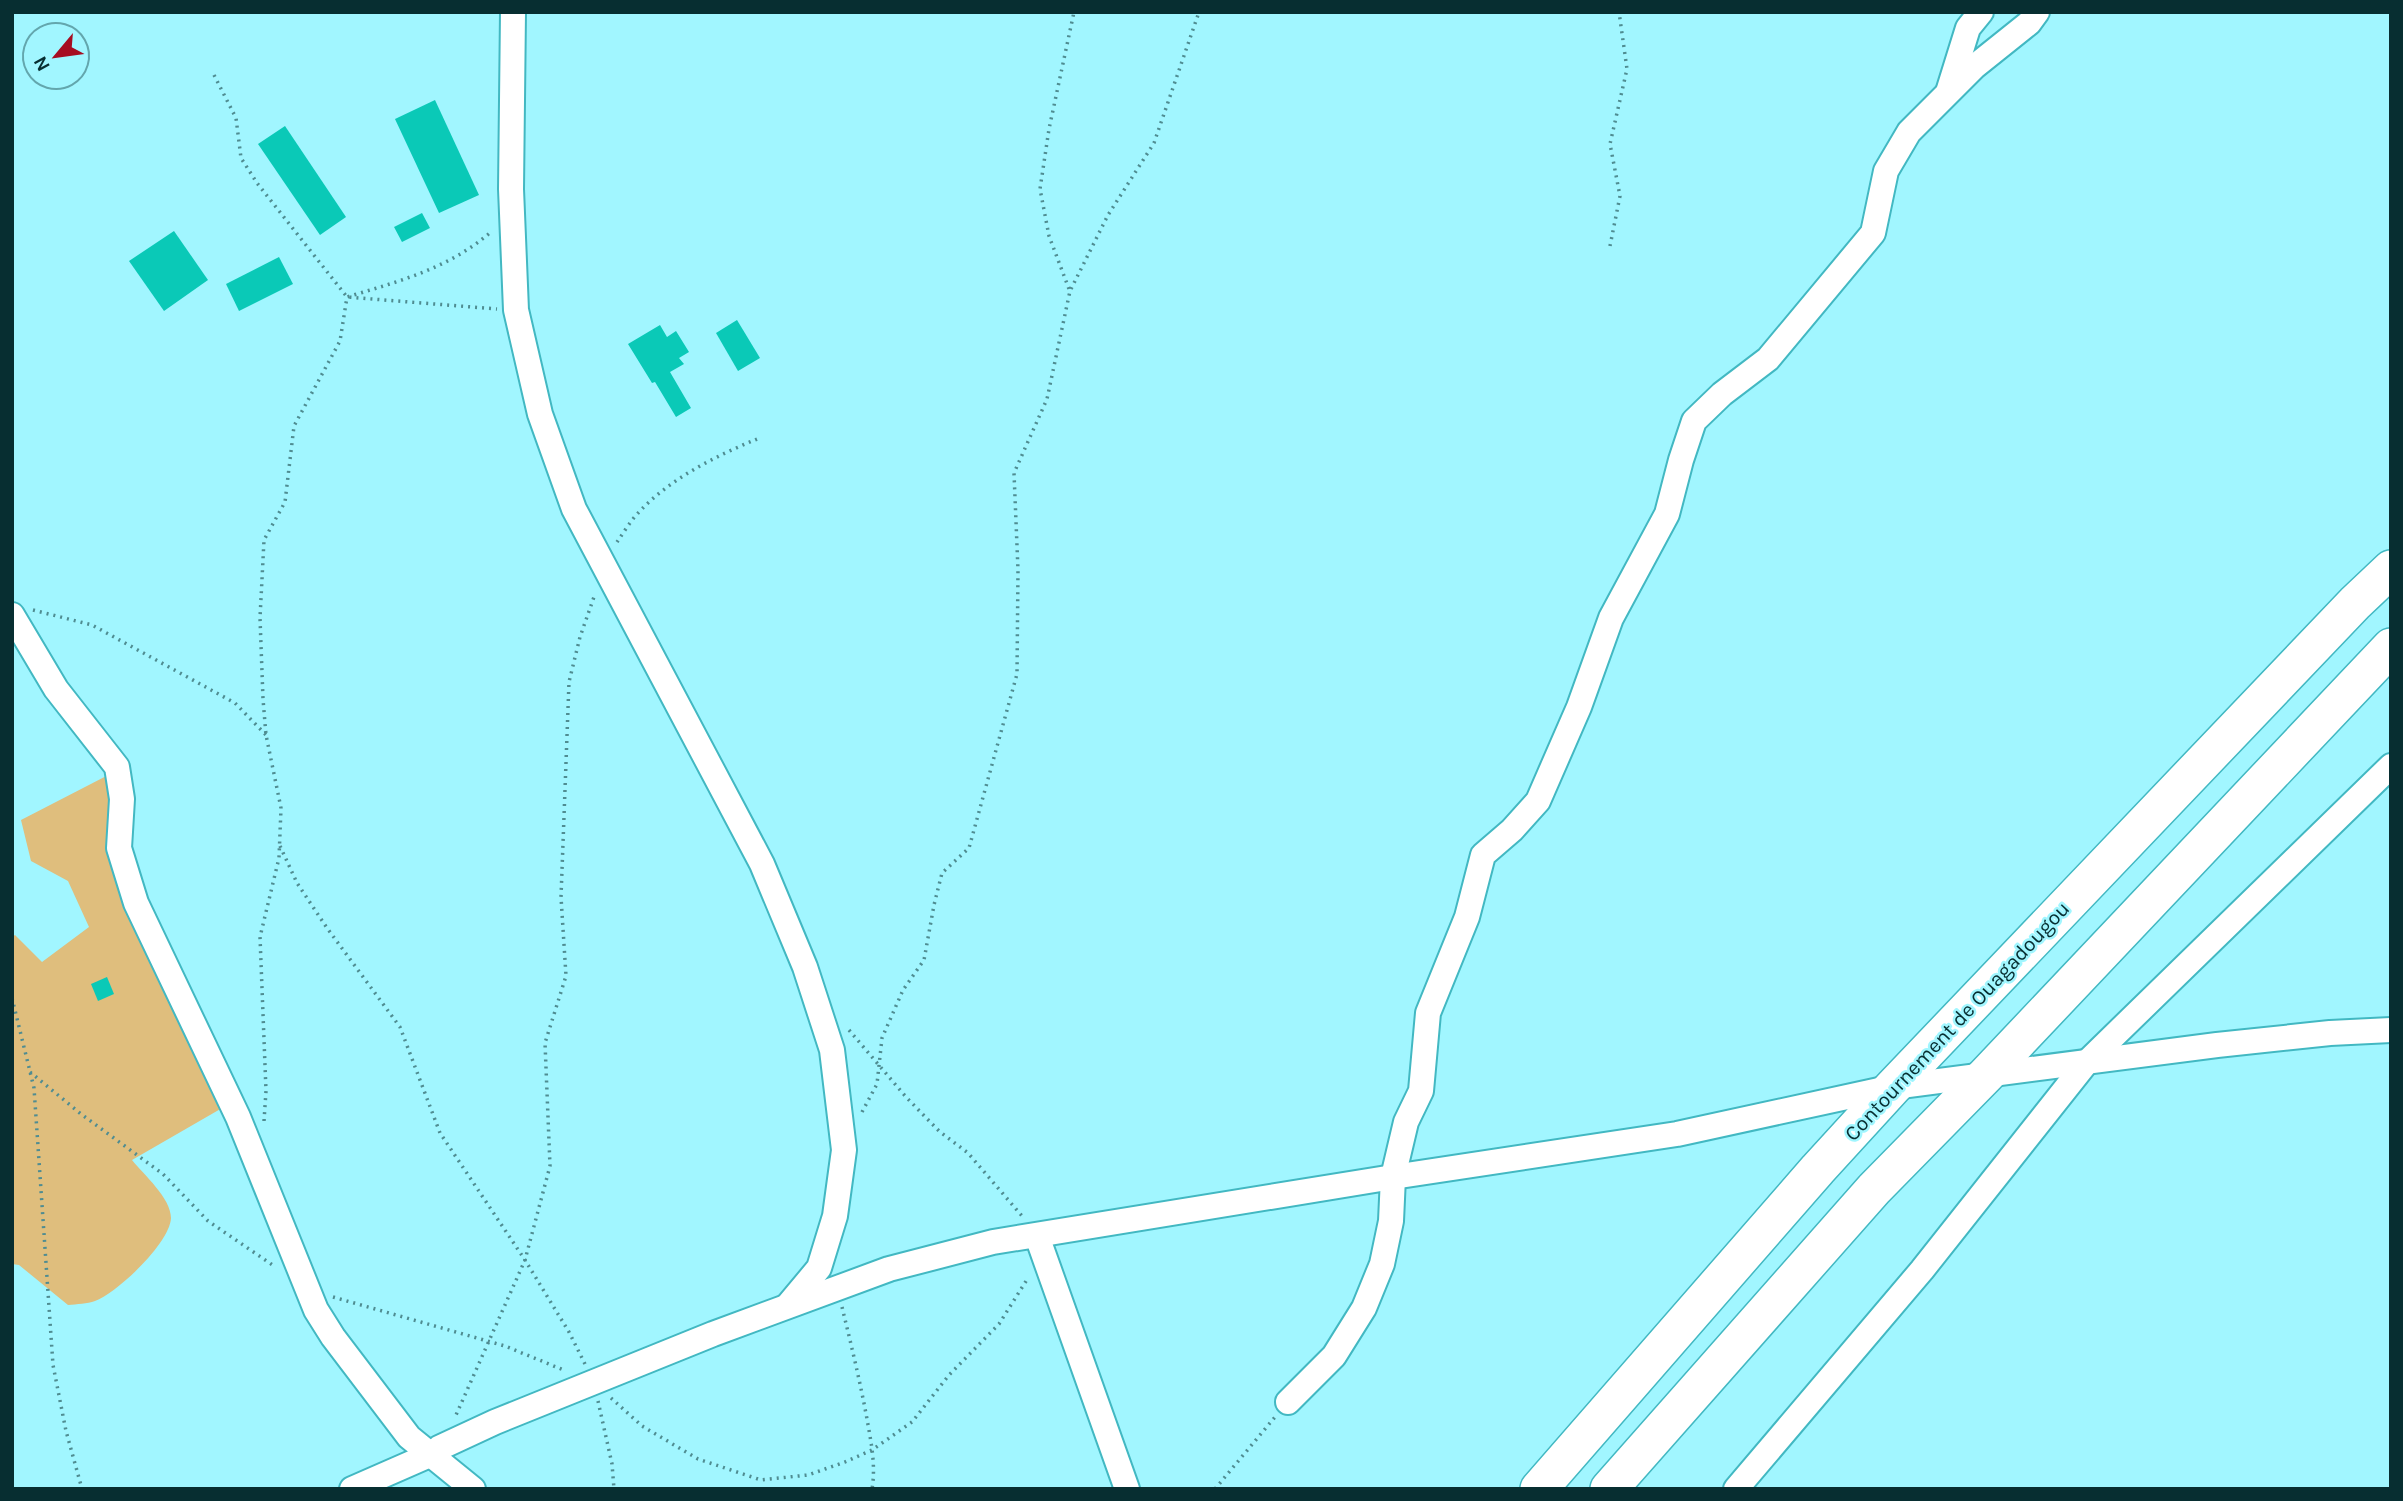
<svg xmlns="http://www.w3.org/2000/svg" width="2403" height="1501" viewBox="0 0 2403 1501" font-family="Karla,sans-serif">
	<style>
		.green { fill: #dfbe7d }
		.building { fill: #0ac9b7 }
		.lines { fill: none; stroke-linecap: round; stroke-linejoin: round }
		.minor-casing { stroke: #42b8c2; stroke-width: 28 }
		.highway-casing { stroke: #42b8c2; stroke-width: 40 }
		.path { stroke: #4f8c91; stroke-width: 3.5; stroke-dasharray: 2 5; stroke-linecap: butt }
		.minor { stroke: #fff; stroke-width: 24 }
		.highway { stroke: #fff; stroke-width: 37 }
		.labels { text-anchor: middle; stroke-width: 5; stroke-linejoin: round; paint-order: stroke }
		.street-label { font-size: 21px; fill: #072e31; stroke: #a1f6ff }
	</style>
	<rect width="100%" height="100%" fill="#a1f6ff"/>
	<!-- green -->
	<path class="green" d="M116,771L120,836L236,1100L132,1160C144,1175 171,1198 171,1218C170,1243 117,1293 95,1301C87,1304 77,1304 68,1305L19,1265L12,1264V937L15,935L42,962L89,927L68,881L31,861L21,820Z"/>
	<!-- building -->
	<g class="building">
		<path d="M435,100L479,195L439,213L395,119Z"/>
		<path d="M285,126L346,217L320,235L258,144Z"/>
		<path d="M422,213L430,228L402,242L394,227Z"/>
		<path d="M174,231L208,280L164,311L129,261Z"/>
		<path d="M279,257L293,284L239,311L226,284Z"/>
		<path d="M737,320L760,358L738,371L716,333Z"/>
		<path d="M660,325L667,337L676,331L689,352L679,358L684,364L670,372L691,408L676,417L655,382L652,383L628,344Z"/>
		<path d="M107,977L114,994L98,1001L91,984Z"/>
	</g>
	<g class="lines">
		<!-- minor casing -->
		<g class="minor-casing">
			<g id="minor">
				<path d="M513,12L511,189L516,310L540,414L574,509L762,864L805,967L832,1050L844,1150L835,1216L819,1268L789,1304"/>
				<path d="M1949,89L1968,28L1981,12"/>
				<path d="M12,615L56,689L117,767L122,799L119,848L136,903L238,1117L316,1310L333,1337L409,1437L473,1489"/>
				<path d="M1037,1236L1127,1489"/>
				<path d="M1288,1402L1334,1356L1364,1308L1382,1264L1391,1221L1393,1177L1406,1122L1421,1091L1428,1013L1467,917L1483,855L1512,830L1538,801L1579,707L1611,618L1667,514L1681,460L1694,421L1722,394L1768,359L1873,233L1886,171L1909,132L1974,67L2029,23L2037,12"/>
				<path d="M352,1489L432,1454L439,1448L495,1422L713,1334L889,1269L993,1242L1393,1177L1677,1134L1893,1087L2217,1045L2330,1033L2391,1030"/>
				<path d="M1736,1489L1922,1270L2086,1063L2391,766"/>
			</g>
		</g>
		<!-- highway casing -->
		<g class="highway-casing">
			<g id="highway">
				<path d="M1539,1489L1818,1169L1893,1087L2355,603L2391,569"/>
				<path d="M1609,1489L1874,1189L1986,1075L2391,647"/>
			</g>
		</g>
		<!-- path -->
		<g class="path">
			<path d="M214,75L236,118L241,158L257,183L347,297L497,309"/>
			<path d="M1610,246L1620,196L1610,144L1627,69L1619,12"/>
			<path d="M1069,289L1049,236L1040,189L1049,129L1074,12"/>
			<path d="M617,542C624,532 631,520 640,511C671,478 716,456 757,439"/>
			<path d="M33,610L92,625L235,703L266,735"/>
			<path d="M280,846L297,883L327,928L400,1027L440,1133L525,1260L456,1415"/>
			<path d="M12,998L34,1088L53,1365L66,1431L82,1489"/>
			<path d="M849,1030L906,1097L939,1131L968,1153L1022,1216"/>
			<path d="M30,1072L81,1114L163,1174L208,1221L274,1266"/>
			<path d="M862,1112L877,1084L882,1038L903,990L924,960L934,905L942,873L969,848L1017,674L1018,570L1014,473L1047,399L1070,291L1108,215L1154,143L1199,12"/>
			<path d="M264,1121L266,1091L260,937L279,858L281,808L266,735L263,699L260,618L264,540L285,502L294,426L340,341L347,297C400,281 450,268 492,231"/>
			<path d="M333,1297L505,1346L566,1371"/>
			<path d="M842,1307C851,1344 860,1381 867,1419C871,1442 876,1465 872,1489"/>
			<path d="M585,1364L569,1332L525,1260L550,1166L545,1043L566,976L561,897L569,682L580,637L595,594"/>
			<path d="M611,1398L642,1426L698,1459L761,1480L808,1475L845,1462L872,1450L912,1422L949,1375L999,1324L1028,1278"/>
			<path d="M598,1401L612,1464L614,1489"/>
			<path d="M1215,1489L1275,1417"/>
		</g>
		<!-- minor -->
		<use href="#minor" class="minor"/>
		<!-- highway -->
		<use href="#highway" class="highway"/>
	</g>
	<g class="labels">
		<!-- street labels -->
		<g class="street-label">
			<text transform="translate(1957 1021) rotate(-47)" y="7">Contournement de Ouagadougou</text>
		</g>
	</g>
	<!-- border -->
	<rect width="2403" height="1501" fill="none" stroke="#072e31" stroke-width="28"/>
	<!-- north arrow -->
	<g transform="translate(56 56) rotate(241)"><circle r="33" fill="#a1f6ff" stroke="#63a6ad" stroke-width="2"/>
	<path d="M0-5L12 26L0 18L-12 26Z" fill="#a60d21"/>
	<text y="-10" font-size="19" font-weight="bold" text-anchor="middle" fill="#072e31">N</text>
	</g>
</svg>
